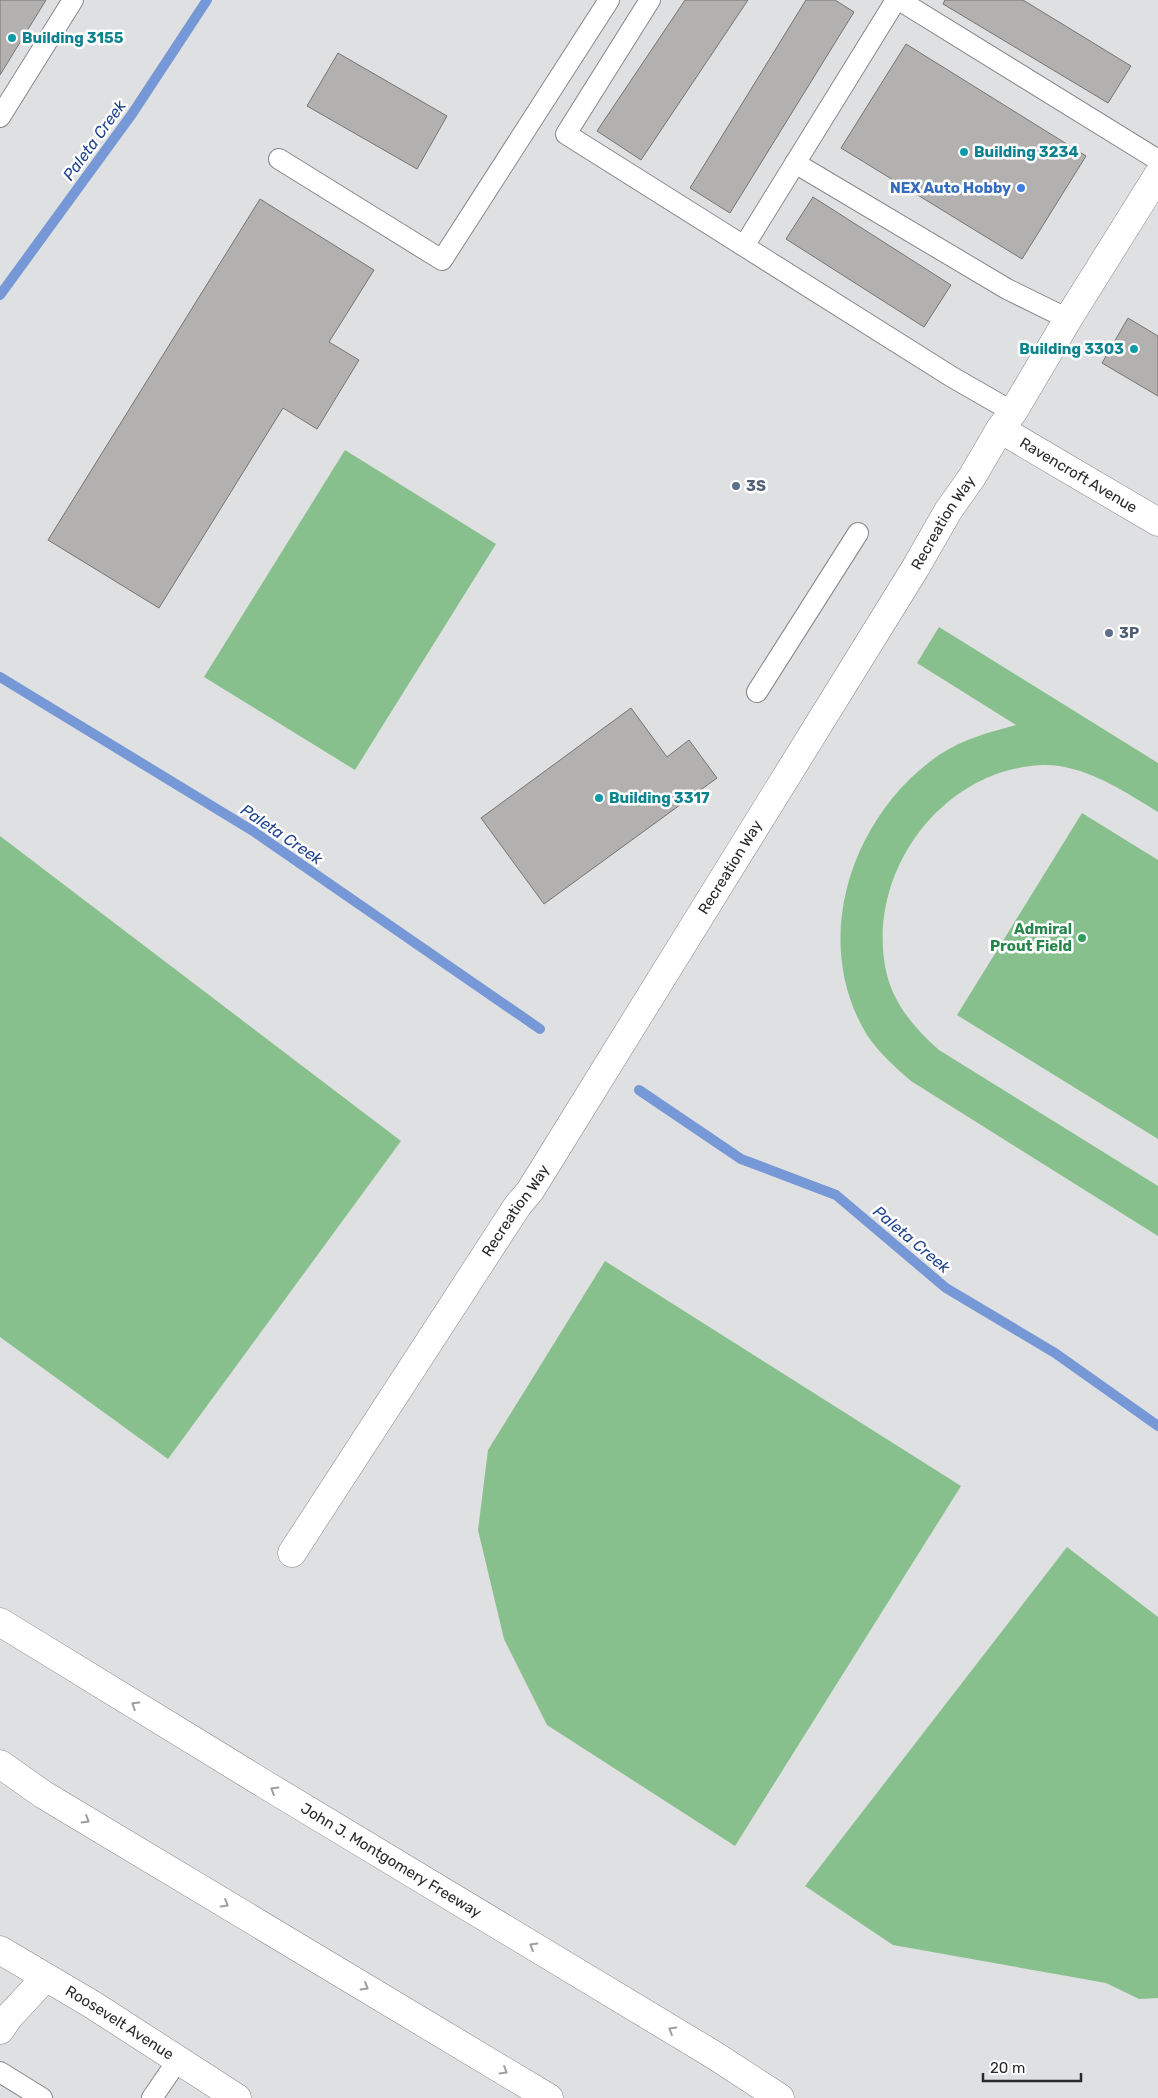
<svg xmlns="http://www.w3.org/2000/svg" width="1158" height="2098" viewBox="0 0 1158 2098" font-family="Rubik,sans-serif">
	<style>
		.green { fill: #88c08d }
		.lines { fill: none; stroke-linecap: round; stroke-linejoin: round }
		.stream { stroke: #7798d6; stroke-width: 10 }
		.building { fill: #b3b0b0; stroke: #777574 }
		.service-casing { stroke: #868789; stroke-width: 22 }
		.minor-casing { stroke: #868789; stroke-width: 29 }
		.tertiary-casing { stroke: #868789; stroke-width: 29 }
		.motorway-casing { stroke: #868789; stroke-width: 29 }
		.service { stroke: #fff; stroke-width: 20 }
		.minor { stroke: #fff; stroke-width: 28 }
		.tertiary { stroke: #fff; stroke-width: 28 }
		.motorway { stroke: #fff; stroke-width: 28 }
		.oneway { stroke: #9f9fa0 }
		.culture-dot { fill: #0f9aa8; stroke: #fff; stroke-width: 2 }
		.shop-dot { fill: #3f7fe0; stroke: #fff; stroke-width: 2 }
		.service-dot { fill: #5c6f8a; stroke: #fff; stroke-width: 2 }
		.leisure-dot { fill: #2e9e5b; stroke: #fff; stroke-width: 2 }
		.labels { text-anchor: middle; stroke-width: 5; stroke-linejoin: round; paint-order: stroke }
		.culture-label { font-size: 15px; font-weight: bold; fill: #0d838f; stroke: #fff; text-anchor: start }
		.shop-label { font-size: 15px; font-weight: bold; fill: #366cbe; stroke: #fff; text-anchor: end }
		.street-label { font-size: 15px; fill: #2a2a2b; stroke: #fff }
		.service-label { font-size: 15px; font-weight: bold; fill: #4e5e75; stroke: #fff; text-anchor: start }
		.leisure-label { font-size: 15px; font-weight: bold; fill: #27864d; stroke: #fff; text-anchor: end }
		.water-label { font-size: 16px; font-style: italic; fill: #21458f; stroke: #fff }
	</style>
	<rect width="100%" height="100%" fill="#dfe0e2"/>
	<!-- green -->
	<g class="green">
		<path d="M345,450L496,544L355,770L204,677Z"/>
		<path d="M939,627L1158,763V812C1127,793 1096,772 1059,766C1040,763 1018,767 999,773C922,800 871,884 885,966C891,1001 913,1027 939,1050L1158,1186V1236L911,1081C895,1067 879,1053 867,1035C809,940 852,815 939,755C963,739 990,732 1016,725L917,663Z"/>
		<path d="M1082,813L1158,860V1139L957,1015Z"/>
		<path d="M0,836L401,1141L168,1459L0,1337Z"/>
		<path d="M605,1261L961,1486L735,1846L547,1725L504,1639L478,1530L488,1450Z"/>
		<path d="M1067,1547L1158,1617V1998L1139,1999L1106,1983L893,1945L805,1886Z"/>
	</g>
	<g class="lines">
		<!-- stream -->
		<g class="stream">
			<path d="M0,295L132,114L207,0"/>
			<path d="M0,677L253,831L540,1029"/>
			<path d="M639,1090L741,1159L836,1195L946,1288L1055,1353L1158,1426"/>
		</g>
	</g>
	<!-- building -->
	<g class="building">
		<path d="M0,0H46L0,75Z"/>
		<path d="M685,0H748L641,160L597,131Z"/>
		<path d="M806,0H835L854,12L730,213L690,188Z"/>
		<path d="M945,0H1023L1131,66L1108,103L943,4Z"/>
		<path d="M906,44L1086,156L1022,259L841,148Z"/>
		<path d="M338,53L447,116L417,169L307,106Z"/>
		<path d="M813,197L951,285L924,327L786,239Z"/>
		<path d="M260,199L374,270L329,342L359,360L317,429L283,408L159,608L48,540Z"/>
		<path d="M1128,318L1158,336V396L1102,363Z"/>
		<path d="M631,708L667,757L689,740L717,778L544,904L481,818Z"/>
	</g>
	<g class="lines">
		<!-- service casing -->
		<g class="service-casing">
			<g id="service">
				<path d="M650,0L566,134L952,377L1013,412"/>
				<path d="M899,0L1158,160"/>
				<path d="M0,117L73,0"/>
				<path d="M279,159L442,260L609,0"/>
				<path d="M795,163L1007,289L1068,319"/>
				<path d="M744,246L896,0"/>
				<path d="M757,692L858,533"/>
				<path d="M0,2072L42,2098"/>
				<path d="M152,2098L178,2060"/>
			</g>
		</g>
		<!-- minor casing -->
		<g class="minor-casing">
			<g id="minor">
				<path id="s1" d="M1000,429L1158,522"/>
				<path id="s2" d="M292,1553L518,1205L530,1191L916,567L948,511L972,477L1000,429L1013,412L1068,319L1158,175"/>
			</g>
		</g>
		<!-- tertiary casing -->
		<g class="tertiary-casing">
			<g id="tertiary">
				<path id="s3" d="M0,1950L93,2005L237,2098"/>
				<path d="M0,2030L9,2017L45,1978"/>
			</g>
		</g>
		<!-- motorway casing -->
		<g class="motorway-casing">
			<g id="motorway">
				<path id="s4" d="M0,1622L266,1785L714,2055L780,2098"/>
				<path d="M0,1764L44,1795L549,2098"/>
			</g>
		</g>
		<!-- service -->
		<use href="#service" class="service"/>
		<!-- minor -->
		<use href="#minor" class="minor"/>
		<!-- tertiary -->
		<use href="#tertiary" class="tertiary"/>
		<!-- motorway -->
		<use href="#motorway" class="motorway"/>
	</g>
	<!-- one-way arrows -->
	<defs><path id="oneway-chevron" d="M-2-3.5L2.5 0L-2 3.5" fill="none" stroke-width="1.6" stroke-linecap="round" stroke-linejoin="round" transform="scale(1.25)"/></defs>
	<g class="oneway">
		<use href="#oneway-chevron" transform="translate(135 1705) rotate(-148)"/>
		<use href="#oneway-chevron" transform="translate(274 1790) rotate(-149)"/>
		<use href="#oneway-chevron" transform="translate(86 1820) rotate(31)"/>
		<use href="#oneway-chevron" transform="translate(225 1904) rotate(31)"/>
		<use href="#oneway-chevron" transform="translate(533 1946) rotate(-149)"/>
		<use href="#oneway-chevron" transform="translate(365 1987) rotate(31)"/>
		<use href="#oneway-chevron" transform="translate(672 2030) rotate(-149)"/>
		<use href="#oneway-chevron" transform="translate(504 2071) rotate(31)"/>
	</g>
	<!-- markers -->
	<g class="culture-dot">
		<circle cx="12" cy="38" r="5"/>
		<circle cx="964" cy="152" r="5"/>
		<circle cx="1134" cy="349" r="5"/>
		<circle cx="599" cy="798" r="5"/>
	</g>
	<circle class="shop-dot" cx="1021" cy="188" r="5"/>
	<g class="service-dot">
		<circle cx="736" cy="486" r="5"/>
		<circle cx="1109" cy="633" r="5"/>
	</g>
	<circle class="leisure-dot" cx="1082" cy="938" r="5"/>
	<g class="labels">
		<!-- culture labels -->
		<g class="culture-label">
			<text x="22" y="43">Building 3155</text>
			<text x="974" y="157">Building 3234</text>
			<text x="1124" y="354" text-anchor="end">Building 3303</text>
			<text x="609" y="803">Building 3317</text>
		</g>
		<!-- shop labels -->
		<g class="shop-label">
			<text x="1011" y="193">NEX Auto Hobby</text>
		</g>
		<!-- street labels -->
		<g class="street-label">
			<text dy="5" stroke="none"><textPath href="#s1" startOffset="91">Ravencroft Avenue</textPath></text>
			<text dy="5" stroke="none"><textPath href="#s2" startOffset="1219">Recreation Way</textPath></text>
			<text dy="5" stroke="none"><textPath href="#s2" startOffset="814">Recreation Way</textPath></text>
			<text dy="5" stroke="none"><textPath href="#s2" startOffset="409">Recreation Way</textPath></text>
			<text dy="5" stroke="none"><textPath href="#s4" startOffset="458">John J. Montgomery Freeway</textPath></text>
			<text dy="5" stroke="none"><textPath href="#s3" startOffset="140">Roosevelt Avenue</textPath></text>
		</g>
		<!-- service labels -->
		<g class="service-label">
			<text x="746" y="491">3S</text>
			<text x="1119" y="638">3P</text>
		</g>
		<!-- leisure labels -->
		<g class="leisure-label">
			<text x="1072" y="934">Admiral<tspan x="1072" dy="17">Prout Field</tspan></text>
		</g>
		<!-- water labels -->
		<g class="water-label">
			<text transform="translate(94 140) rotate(-54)" y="6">Paleta Creek</text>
			<text transform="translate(282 834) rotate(34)" y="6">Paleta Creek</text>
			<text transform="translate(912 1239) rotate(40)" y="6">Paleta Creek</text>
		</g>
	</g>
	<!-- scale -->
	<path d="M983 2073v8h98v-8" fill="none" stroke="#2a2a2b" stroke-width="2.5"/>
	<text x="990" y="2073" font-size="15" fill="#2a2a2b" stroke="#ffffff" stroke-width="4" paint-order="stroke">20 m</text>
</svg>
